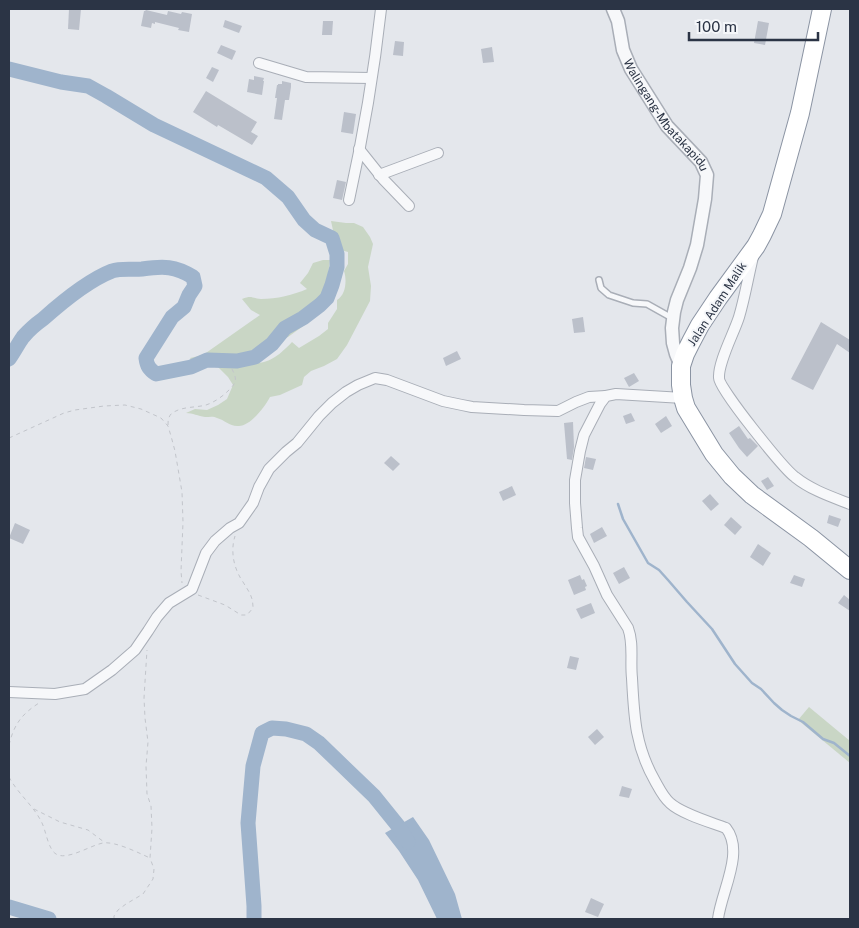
<svg xmlns="http://www.w3.org/2000/svg" width="859" height="928" viewBox="0 0 859 928" font-family="'Public Sans',sans-serif">
	<style>
		.green { fill: #c9d6c5 }
		.water { fill: #9fb4cc }
		.lines { fill: none; stroke-linecap: round; stroke-linejoin: round }
		.stream { stroke: #9fb4cc; stroke-width: 2.5 }
		.river { stroke: #9fb4cc; stroke-width: 15 }
		.building { fill: #bbc0ca }
		.service-casing { stroke: #a9aeb7; stroke-width: 8 }
		.minor-casing { stroke: #a9aeb7; stroke-width: 12 }
		.tertiary-casing { stroke: #a9aeb7; stroke-width: 15 }
		.trunk-casing { stroke: #8b94a3; stroke-width: 20 }
		.path { stroke: #c2c5cb; stroke-width: 1; stroke-dasharray: 4 4; stroke-linecap: butt }
		.service { stroke: #f7f8fa; stroke-width: 5 }
		.minor { stroke: #f7f8fa; stroke-width: 10 }
		.tertiary { stroke: #f7f8fa; stroke-width: 12 }
		.trunk { stroke: #fff; stroke-width: 18 }
		.labels { text-anchor: middle; stroke-width: 4; stroke-linejoin: round; paint-order: stroke }
		.street-label { font-size: 12px; fill: #2b3445; stroke: #f4f6f9 }
	</style>
	<rect width="100%" height="100%" fill="#e4e7ec"/>
	<!-- green -->
	<g class="green">
		<path d="M331,221L346,223H354L363,227L370,237L373,244L368,267L371,286L370,301L347,345L337,359L324,366L311,371L304,377L302,385L280,395L270,397C265,407 250,426 239,426C230,427 225,420 217,418C214,416 209,417 205,417C198,416 193,413 186,413L195,409L207,410L218,405L227,399L233,385L228,377L218,367L231,362L234,364C264,364 271,364 292,342L299,348L319,336L328,329V323L337,309V300C346,295 347,280 344,271L348,264V252L341,250L334,235Z"/>
		<path d="M323,260H330L325,296L319,313L306,324L288,337L270,346L208,362H192L190,358L203,355L260,315L251,310L242,299C252,295 251,298 261,299C277,299 293,295 307,289L300,283L308,273L313,263Z"/>
		<path d="M809,707L850,741V763L798,720Z"/>
	</g>
	<!-- water -->
	<path class="water" d="M413,817L429,840L455,894L462,919H437L418,880L399,851L385,833Z"/>
	<g class="lines">
		<!-- stream -->
		<path class="stream" d="M618,504L623,519L648,563L659,570L668,580L687,602L712,629L735,664L752,683L761,689L774,703L782,710L791,716L803,722L823,739L834,743L850,756"/>
		<!-- river -->
		<g class="river">
			<path d="M9,69L61,82L88,86L106,96L154,125L266,178L288,197L304,220L315,230L332,238L337,254V267L332,285L327,298L320,305L303,318L285,328L272,344L255,357L237,361L207,360L191,367L156,374C149,369 147,366 146,358L172,317L184,307L189,295L195,286L193,277C175,266 164,266 142,269C133,270 121,268 112,271C89,280 62,302 43,319C36,324 29,330 23,337C18,344 14,352 9,359"/>
			<path d="M9,907L49,919"/>
			<path d="M254,919V906L248,823L253,766L262,733L272,728L286,729L306,734L319,743L374,796L399,827L408,842"/>
		</g>
	</g>
	<!-- building -->
	<g class="building">
		<path d="M69,9H81L79,30L68,29Z"/>
		<path d="M146,10L167,15L168,11L181,14L182,12L192,14L189,32L178,30L179,28L155,22V24L152,23L151,28L141,26L144,11H145Z"/>
		<path d="M225,20L242,26L239,33L223,27Z"/>
		<path d="M323,21H333L332,35H322Z"/>
		<path d="M758,21L769,23L765,45L754,43Z"/>
		<path d="M395,41L404,42L403,56L393,55Z"/>
		<path d="M221,45L236,51L232,60L217,53Z"/>
		<path d="M492,47L494,62L483,63L481,49Z"/>
		<path d="M212,67L219,70L213,82L206,78Z"/>
		<path d="M254,76L264,78L263,81H264L262,95L247,92L249,79L254,80Z"/>
		<path d="M282,81L291,83V87L289,100H285L282,120L274,119L277,98H275L277,85H278V84H282Z"/>
		<path d="M206,91L257,122L251,132L258,136L252,145L218,125L217,127L193,112Z"/>
		<path d="M344,112L356,114L353,134L341,132Z"/>
		<path d="M337,180L346,182L342,200L333,198Z"/>
		<path d="M583,317L585,332L574,333L572,319Z"/>
		<path d="M821,322L850,340V353L837,344L813,390L791,379Z"/>
		<path d="M457,351L461,359L446,366L443,358Z"/>
		<path d="M634,373L639,381L629,387L624,378Z"/>
		<path d="M631,413L635,421L626,424L623,416Z"/>
		<path d="M666,416L672,426L661,433L655,424Z"/>
		<path d="M573,422L574,447L572,460L567,459L564,423Z"/>
		<path d="M739,426L748,439L750,438L758,446L747,457L739,448L729,433Z"/>
		<path d="M391,456L400,464L393,471L384,463Z"/>
		<path d="M586,457L596,459L593,470L584,468Z"/>
		<path d="M768,477L774,486L767,490L761,481Z"/>
		<path d="M512,486L516,495L503,501L499,492Z"/>
		<path d="M710,494L719,504L711,511L702,501Z"/>
		<path d="M829,515L841,519L838,527L827,523Z"/>
		<path d="M731,517L742,527L735,535L724,525Z"/>
		<path d="M15,523L30,530L23,544L9,538Z"/>
		<path d="M602,527L607,536L594,543L590,534Z"/>
		<path d="M758,544L771,553L763,566L750,557Z"/>
		<path d="M624,567L630,578L619,584L613,573Z"/>
		<path d="M580,575L582,580L584,579L587,586L585,587L586,590L574,595L568,580Z"/>
		<path d="M794,575L805,579L802,587L790,583Z"/>
		<path d="M844,595L850,600V611L838,603Z"/>
		<path d="M591,603L595,613L581,619L576,609Z"/>
		<path d="M570,656L579,658L576,670L567,668Z"/>
		<path d="M597,729L604,737L595,745L588,737Z"/>
		<path d="M622,786L632,789L629,798L619,796Z"/>
		<path d="M591,898L604,904L598,917L585,912Z"/>
	</g>
	<g class="lines">
		<!-- service casing -->
		<g class="service-casing">
			<path id="service" d="M599,280L601,288L609,295L633,303L647,304L672,318"/>
		</g>
		<!-- minor casing -->
		<g class="minor-casing">
			<g id="minor">
				<path d="M259,63L306,77L371,78"/>
				<path d="M359,149L383,179L409,206"/>
				<path d="M379,175L438,153"/>
				<path d="M349,200C363,137 374,73 381,9"/>
				<path d="M753,257C748,277 745,297 739,317C734,333 718,362 719,378C719,389 784,469 795,477C811,490 832,497 850,504"/>
				<path d="M683,398L616,394L606,396L600,404L584,435L580,451L575,480V503L577,528L578,537L594,566L607,595L628,628C634,644 630,661 632,678C634,716 635,746 655,781C659,788 663,797 670,803C682,814 710,822 726,828C745,852 721,892 718,919"/>
				<path d="M9,692L55,694L85,689L112,670L135,650L148,631L157,617L169,603L192,589L206,553L215,541L230,528L239,523L253,503L259,487L269,469L286,452L297,443L319,416L332,403L346,392L358,385L375,378L387,380L443,401L462,405L472,407L524,410L558,411L576,402L589,397L606,396"/>
			</g>
		</g>
		<!-- tertiary casing -->
		<g class="tertiary-casing">
			<g id="tertiary">
				<path id="s1" d="M613,9L618,21L623,50L631,69L667,126L701,162L707,175L705,199L697,245L690,268L677,300L674,312L672,328L673,343L676,354L681,366"/>
			</g>
		</g>
		<!-- trunk casing -->
		<g class="trunk-casing">
			<path id="trunk" d="M822,9L800,113L772,214L762,235L756,246L718,298L700,325L691,342L685,354L681,366V385L683,398L686,408L714,454L732,476L752,495L811,538L850,570"/>
		</g>
		<!-- path -->
		<g class="path">
			<path d="M168,425C168,421 168,418 171,414C181,406 195,408 206,405C215,402 223,396 229,390C237,382 237,379 232,369"/>
			<path d="M9,438L64,413L75,410L104,406L125,405L141,409L161,418L168,426L171,436L175,451L182,492L183,522L181,571L182,583"/>
			<path d="M198,595L225,605L241,615H247L253,608C253,596 249,592 243,582C234,569 230,552 235,536"/>
			<path d="M9,745C14,724 22,714 39,703"/>
			<path d="M9,777C18,794 34,806 42,823C46,831 48,849 56,854C67,861 91,845 103,843C115,841 139,853 150,858"/>
			<path d="M34,809L60,822L88,830L104,842"/>
			<path d="M114,919V916L118,910L126,904L143,894L153,879L154,869L150,858L152,828L151,806L147,794L146,766L148,742L145,718L144,698L147,650"/>
		</g>
		<!-- service -->
		<use href="#service" class="service"/>
		<!-- minor -->
		<use href="#minor" class="minor"/>
		<!-- tertiary -->
		<use href="#tertiary" class="tertiary"/>
		<!-- trunk -->
		<use href="#trunk" class="trunk"/>
	</g>
	<g class="labels">
		<!-- street labels -->
		<g class="street-label">
			<text dy="4" stroke="none"><textPath href="#s1" startOffset="121">Walingang-Mbatakapidu</textPath></text>
			<text transform="translate(717 304) rotate(-57)" y="4">Jalan Adam Malik</text>
		</g>
	</g>
	<!-- border -->
	<rect width="859" height="928" fill="none" stroke="#2b3445" stroke-width="20"/>
	<!-- scale -->
	<path d="M689 32v8h129v-8" fill="none" stroke="#2b3445" stroke-width="2.5"/>
	<text x="696" y="32" font-size="15" fill="#2b3445" stroke="#f4f6f9" stroke-width="4" paint-order="stroke">100 m</text>
</svg>
